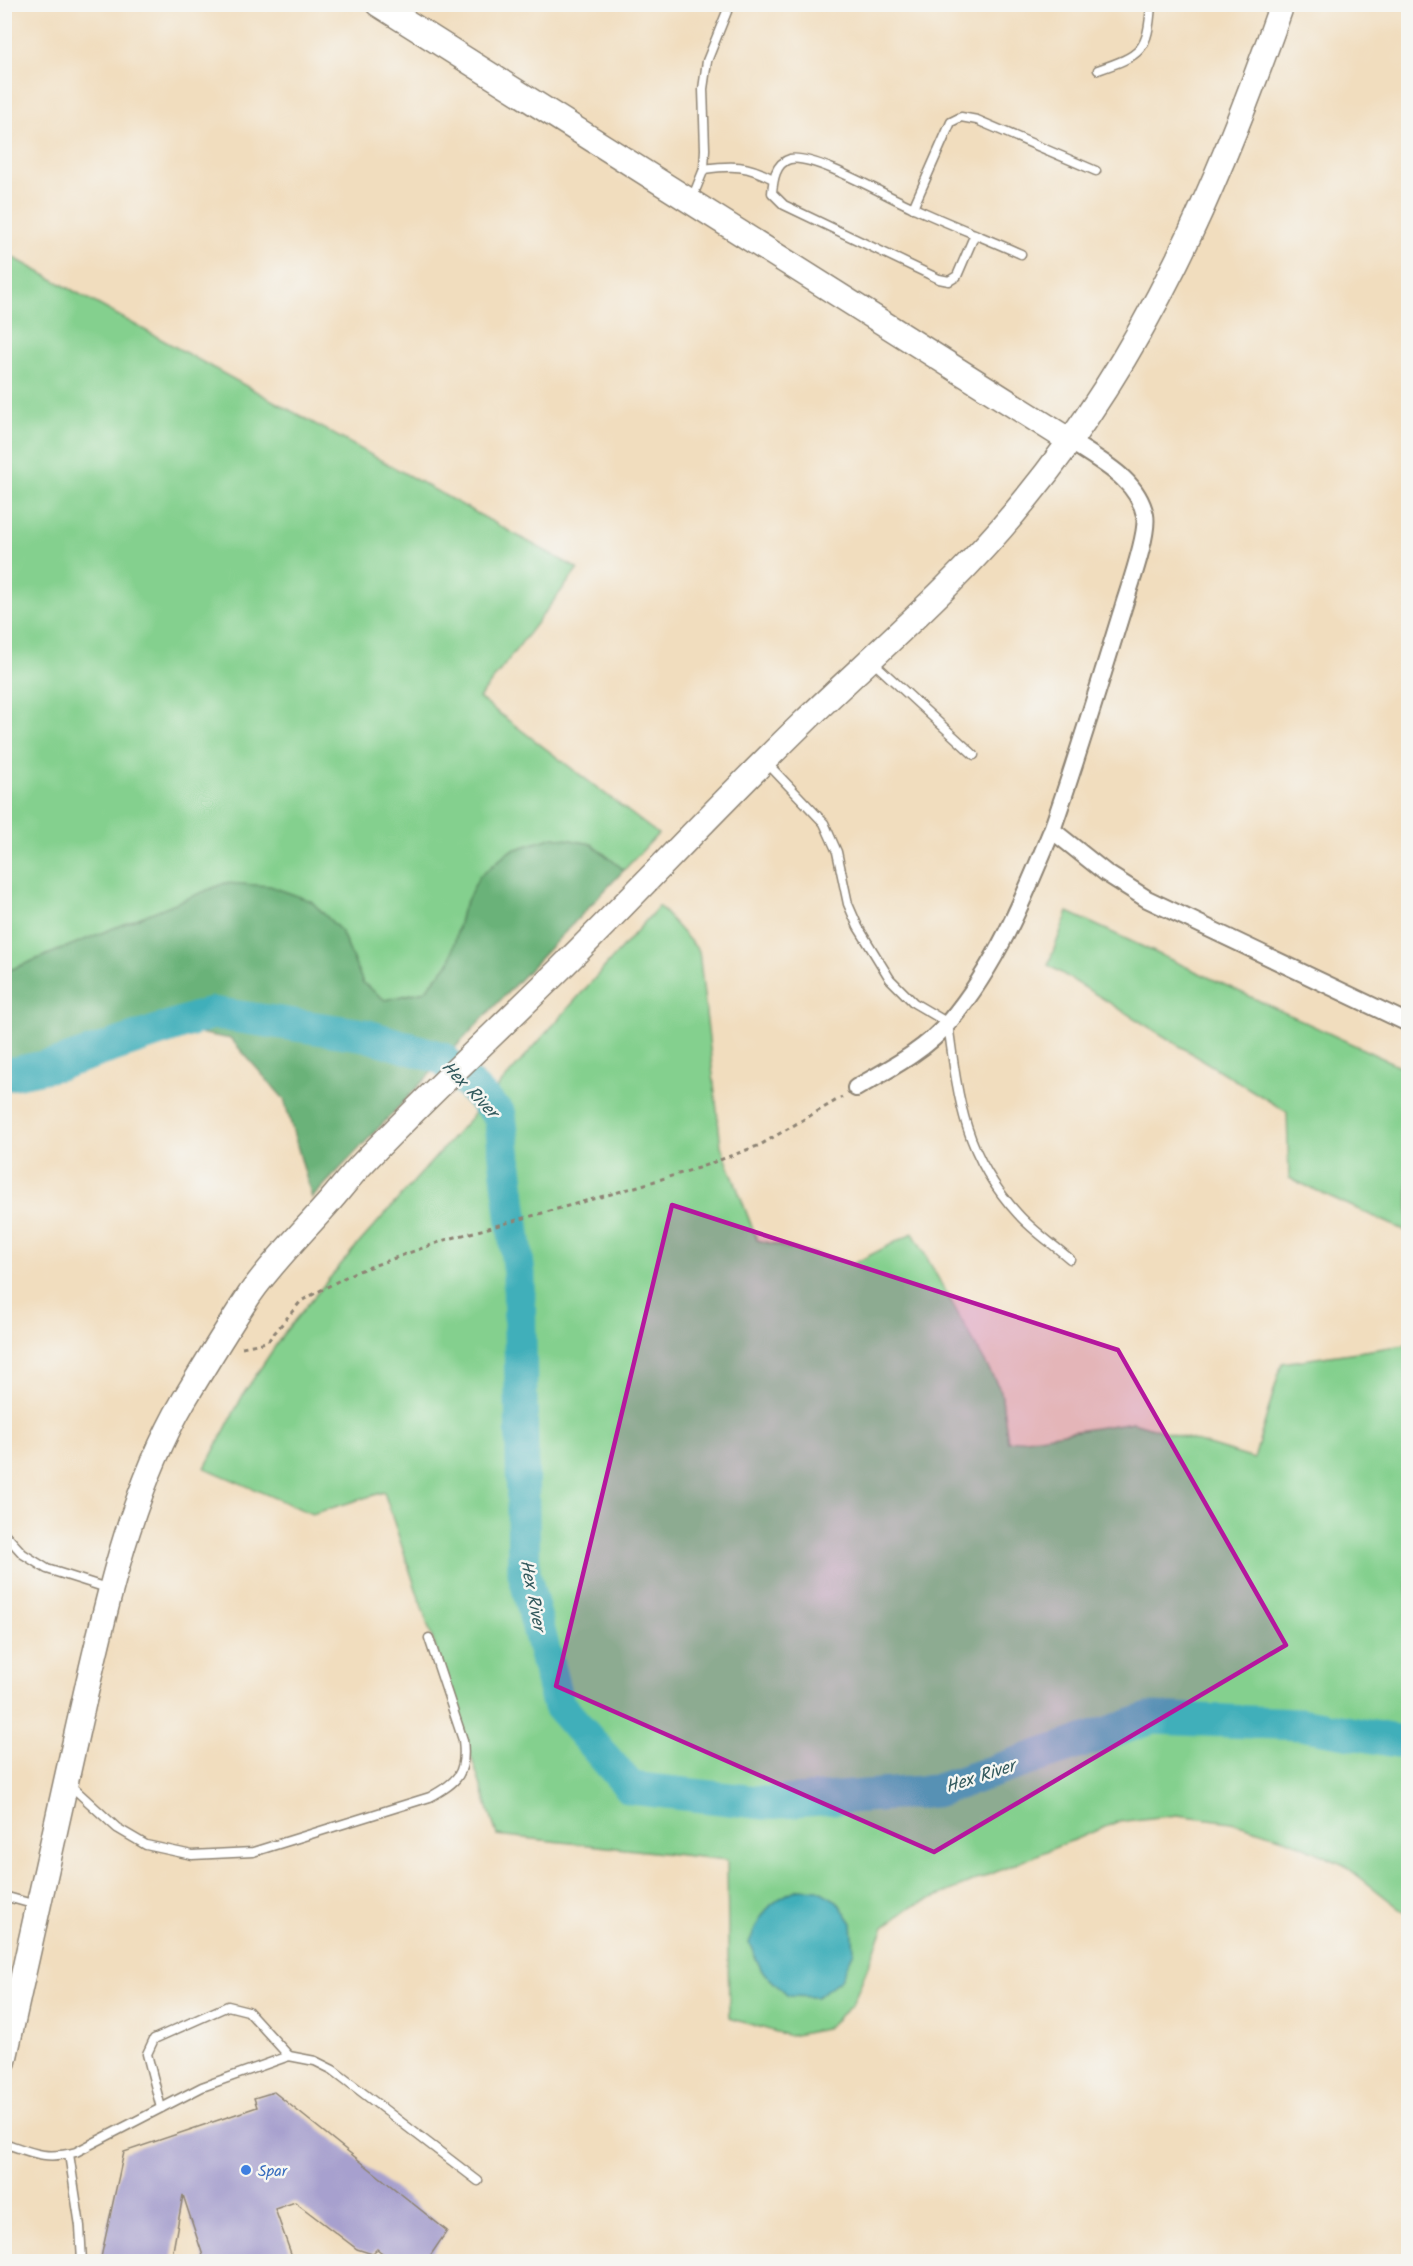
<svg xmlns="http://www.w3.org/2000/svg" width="1413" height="2266" viewBox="0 0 1413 2266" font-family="Kalam,sans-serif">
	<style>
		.green { fill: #84d08e; stroke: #587e5c; stroke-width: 1.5 }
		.forest { fill: #6bb279; stroke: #4b6e52; stroke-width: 1.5 }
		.water { fill: #3fafba; stroke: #356d72; stroke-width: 1.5 }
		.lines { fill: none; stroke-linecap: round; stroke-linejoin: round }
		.river { stroke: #3fafba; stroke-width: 33 }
		.building { fill: #a7a0ce }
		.lane-casing { stroke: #8e8474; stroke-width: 11 }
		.street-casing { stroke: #8e8474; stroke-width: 20 }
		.secondary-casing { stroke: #8e8474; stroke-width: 27 }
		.path { stroke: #8e8474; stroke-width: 3; stroke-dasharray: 4.5 4.5; stroke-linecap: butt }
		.lane { stroke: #fff; stroke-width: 8 }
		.street { stroke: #fff; stroke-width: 16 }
		.secondary { stroke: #fff; stroke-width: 24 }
		.marked { fill: #b5179e; fill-opacity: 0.2; stroke: #b5179e; stroke-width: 4.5; stroke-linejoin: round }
		.shop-dot { fill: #3f7fe0; stroke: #f6f6f2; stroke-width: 2 }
		.labels { text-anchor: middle; stroke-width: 5; stroke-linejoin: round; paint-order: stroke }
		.shop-label { font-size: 16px; fill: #366cbe; stroke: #f6f6f2; text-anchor: start }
		.water-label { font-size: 18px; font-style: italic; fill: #32595d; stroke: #f6f6f2 }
	</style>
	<rect width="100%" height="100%" fill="#f6f6f2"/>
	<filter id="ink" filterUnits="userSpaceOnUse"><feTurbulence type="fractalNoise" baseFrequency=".0167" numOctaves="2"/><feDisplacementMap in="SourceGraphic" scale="12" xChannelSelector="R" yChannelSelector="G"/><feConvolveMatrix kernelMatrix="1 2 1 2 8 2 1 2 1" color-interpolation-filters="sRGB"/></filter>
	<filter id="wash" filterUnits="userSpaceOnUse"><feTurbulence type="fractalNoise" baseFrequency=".008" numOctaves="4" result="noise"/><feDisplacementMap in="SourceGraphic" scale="24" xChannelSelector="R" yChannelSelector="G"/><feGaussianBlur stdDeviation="1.35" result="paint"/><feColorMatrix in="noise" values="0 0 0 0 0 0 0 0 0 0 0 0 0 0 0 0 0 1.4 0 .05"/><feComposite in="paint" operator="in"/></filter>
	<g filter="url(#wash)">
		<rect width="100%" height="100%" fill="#f1ddbe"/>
		<!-- green -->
		<g class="green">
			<path d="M5,253L578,569L479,698L658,834L624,870L592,844L554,837L510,851L479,877L462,911L450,962L425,991L385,1000L363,983L341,931L226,883L5,972Z"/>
			<path d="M659,906L699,951L721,1146L757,1240L853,1264L913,1233L1001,1391L1008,1442L1133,1422L1254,1459L1282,1363L1405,1345L1408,1341V1915L1344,1865L1290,1840L1232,1822L1177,1815L1117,1822L909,1908L884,1927L852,2005L825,2029L790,2036L729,2018L727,1860L497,1835L384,1492L312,1514L205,1468L244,1393L284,1333L353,1250Z"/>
			<path d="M1068,912L1408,1070V1232L1289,1178L1287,1112L1048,965Z"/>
		</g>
		<!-- forest -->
		<path class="forest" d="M554,837L591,844L624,870L312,1198L284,1099L231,1039L171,1028L5,1090V972L225,883L270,886L311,901L341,931L363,983L385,1000L425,991L450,962L462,911L479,877L510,851Z"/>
		<!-- water -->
		<path class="water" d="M798,1889L818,1890L837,1901L852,1923L854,1951L841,1979L817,1997L788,1996L762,1971L749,1943C761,1914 767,1902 798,1889Z"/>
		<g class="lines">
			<!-- river -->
			<path class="river" d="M4,1075L59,1064L212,1013L365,1035L442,1058L500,1115L519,1274L524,1573L558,1704L631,1788L765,1803L935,1791L1152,1718L1300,1724L1408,1743"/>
		</g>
		<g id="blocks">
			<!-- building -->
			<path class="building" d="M274,2092L447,2231L426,2262H394L377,2249L372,2254L357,2249L295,2202L275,2209L294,2262H205L183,2195L171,2262H100L124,2152L257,2107L254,2098Z"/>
		</g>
	</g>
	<g filter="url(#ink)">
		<use href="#blocks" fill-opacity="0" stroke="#8e8474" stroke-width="1.5"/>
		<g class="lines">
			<!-- lane casing -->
			<g class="lane-casing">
				<g id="lane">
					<path d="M1098,70C1141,55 1148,52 1151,4"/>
					<path d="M704,169C733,165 747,165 773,179"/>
					<path d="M691,201L704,169L705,149L703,89L707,61L730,4"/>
					<path d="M913,208L951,122L961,117L977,120L1096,171"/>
					<path d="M975,234L957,276L949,281L939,279L784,205L772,193C773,181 775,163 790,159C815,154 888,197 914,208C949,224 985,238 1021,254"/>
					<path d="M873,662L974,755"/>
					<path d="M766,762L824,823L837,852L848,904L858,927L890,979L914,1003L948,1023C958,1099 964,1155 1018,1214C1033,1231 1053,1244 1070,1259"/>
					<path d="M4,1533L23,1554L47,1569L110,1589"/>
					<path d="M70,1785L117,1828L146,1845L192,1855L253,1852L430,1797C458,1782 467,1773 463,1740L429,1638"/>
					<path d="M4,1896L36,1905"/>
					<path d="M161,2108L147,2054L154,2039L228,2006L248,2011L289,2056"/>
					<path d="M4,2143C33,2153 45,2160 76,2152L202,2087L289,2056L315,2061L333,2070L478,2181"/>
					<path d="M69,2154L80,2226L82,2262"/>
				</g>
			</g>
			<!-- street casing -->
			<g class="street-casing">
				<g id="street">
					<path d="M1070,441C1099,461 1137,478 1145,515C1149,533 1129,588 1123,608C1100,682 1078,756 1052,830L1106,873L1147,899L1408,1023"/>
					<path d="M856,1088C887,1070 925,1051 949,1022C997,965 1024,898 1052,830"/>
				</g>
			</g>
			<!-- secondary casing -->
			<g class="secondary-casing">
				<g id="secondary">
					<path d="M378,4L1070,441"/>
					<path d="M4,2061C29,1951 53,1841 77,1732C102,1622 127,1498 184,1400C205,1365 227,1329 250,1294C271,1264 298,1237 323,1209C337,1194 349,1177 364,1162C427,1096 494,1034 560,969C642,888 721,802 805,721C880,649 960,581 1025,500C1147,351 1219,184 1282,4"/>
				</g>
			</g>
			<!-- path -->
			<path class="path" d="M242,1347L267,1342L301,1301L353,1273L445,1240L622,1191L698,1168L760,1145L842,1097"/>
			<!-- lane -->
			<use href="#lane" class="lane"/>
			<!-- street -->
			<use href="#street" class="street"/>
			<!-- secondary -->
			<use href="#secondary" class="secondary"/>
		</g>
	</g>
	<!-- marked area -->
	<path class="marked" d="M672,1205L1118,1350L1286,1645L934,1852L556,1686Z"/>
	<!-- markers -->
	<circle class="shop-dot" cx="246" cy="2170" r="6"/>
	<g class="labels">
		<!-- shop labels -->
		<g class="shop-label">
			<text x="258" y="2176">Spar</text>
		</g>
		<!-- water labels -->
		<g class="water-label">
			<text transform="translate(470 1089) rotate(46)" y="6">Hex River</text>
			<text transform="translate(533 1595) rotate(79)" y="6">Hex River</text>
			<text transform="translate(980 1776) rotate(-18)" y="6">Hex River</text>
		</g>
	</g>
	<!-- margin -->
	<rect width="1413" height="2266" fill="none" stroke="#f6f6f2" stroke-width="24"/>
</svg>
